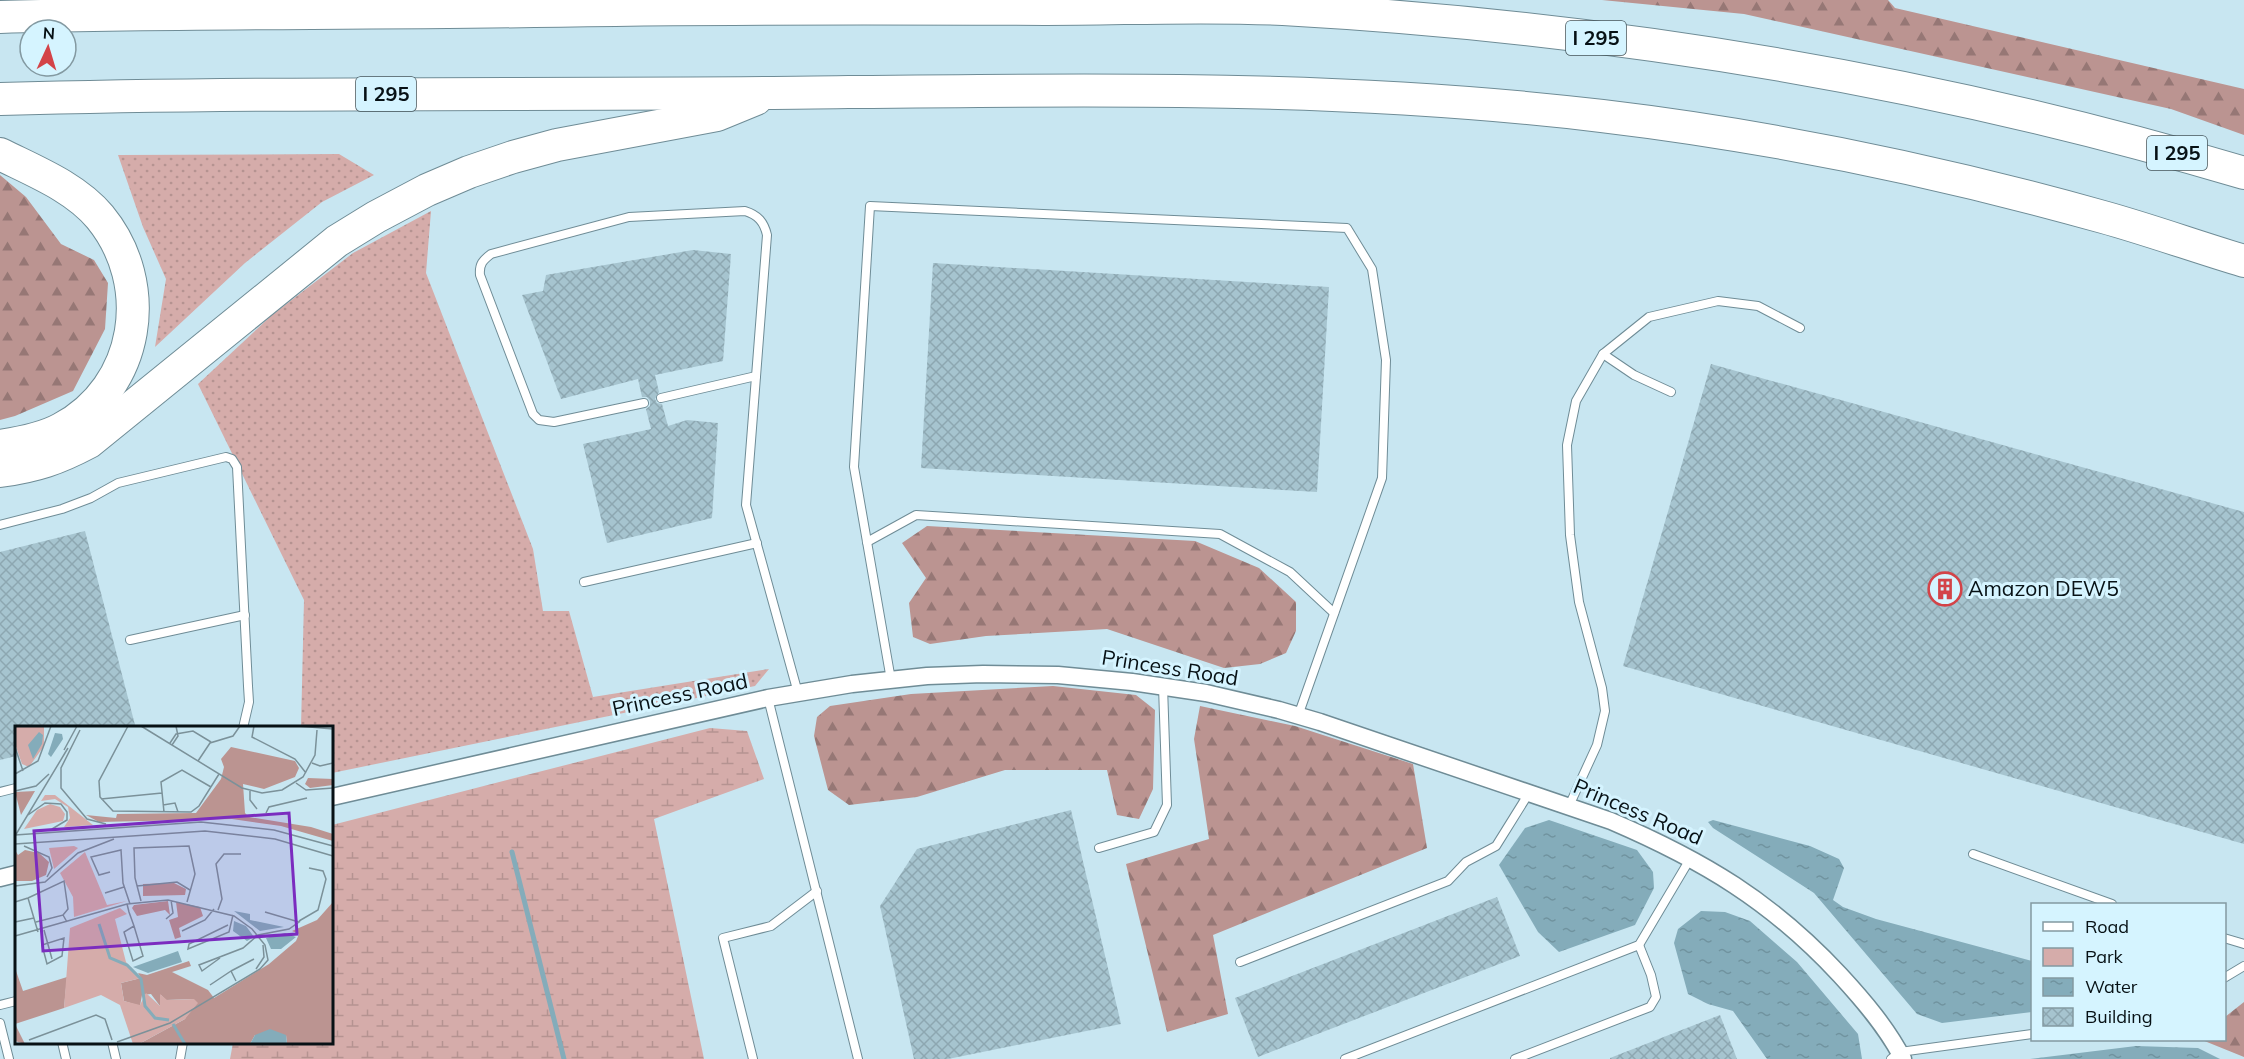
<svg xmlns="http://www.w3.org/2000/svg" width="2244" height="1059" viewBox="0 0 2244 1059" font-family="Mulish,sans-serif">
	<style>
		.green { fill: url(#green-dots) }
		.forest { fill: url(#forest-firs) }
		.wetland { fill: url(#wetland-marsh) }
		.water { fill: url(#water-ripples) }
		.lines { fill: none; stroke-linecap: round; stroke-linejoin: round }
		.stream { stroke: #84acba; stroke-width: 5 }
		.building { fill: url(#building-cross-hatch) }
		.lane-casing { stroke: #6f8c96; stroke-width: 10 }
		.street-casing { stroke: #6f8c96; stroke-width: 19 }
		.highway-casing { stroke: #6f8c96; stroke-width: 34 }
		.lane { stroke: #fff; stroke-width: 8 }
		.street { stroke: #fff; stroke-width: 16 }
		.highway { stroke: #fff; stroke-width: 32 }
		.labels { text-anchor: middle; stroke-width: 6; stroke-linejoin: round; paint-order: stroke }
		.shield { fill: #d5f4ff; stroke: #45555b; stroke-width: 1.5 }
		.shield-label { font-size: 20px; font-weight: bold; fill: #071115 }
		.poi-label { font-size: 21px; fill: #071115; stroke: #d5f4ff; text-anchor: start }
		.street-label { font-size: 21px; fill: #071115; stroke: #d5f4ff }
		.inset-river { fill: none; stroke: #84acba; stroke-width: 3 }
		.inset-road { fill: none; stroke: #7b9199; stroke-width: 1.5 }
		.view { fill: #7b2cbf; fill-opacity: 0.15; stroke: #7b2cbf; stroke-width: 3 }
		.inset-edge { fill: none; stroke: #071115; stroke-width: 3 }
	</style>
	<defs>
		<pattern id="green-dots" width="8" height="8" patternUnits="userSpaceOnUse" patternTransform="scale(1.5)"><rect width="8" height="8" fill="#d5acaa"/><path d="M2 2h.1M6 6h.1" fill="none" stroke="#b59391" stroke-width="1.8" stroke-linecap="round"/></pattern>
		<pattern id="forest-firs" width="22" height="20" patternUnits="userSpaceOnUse" patternTransform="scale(1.5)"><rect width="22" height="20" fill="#bb9491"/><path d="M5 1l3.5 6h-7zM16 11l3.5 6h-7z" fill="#967775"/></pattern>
		<pattern id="wetland-marsh" width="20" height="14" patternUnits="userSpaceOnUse" patternTransform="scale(1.5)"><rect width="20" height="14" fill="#d5acaa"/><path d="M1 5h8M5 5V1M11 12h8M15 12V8" fill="none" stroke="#b59391"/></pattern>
		<pattern id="water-ripples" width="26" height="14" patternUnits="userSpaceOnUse" patternTransform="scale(1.5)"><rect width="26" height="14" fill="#84acba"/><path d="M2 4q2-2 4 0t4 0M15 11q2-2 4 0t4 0" fill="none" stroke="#70939f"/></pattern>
		<pattern id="building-cross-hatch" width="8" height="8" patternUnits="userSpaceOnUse" patternTransform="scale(1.5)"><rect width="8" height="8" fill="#a6c4cf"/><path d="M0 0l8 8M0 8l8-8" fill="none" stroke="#8da7b1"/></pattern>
	</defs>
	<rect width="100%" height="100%" fill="#c8e6f1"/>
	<!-- green -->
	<g class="green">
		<path d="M339,154L374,175L322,202L245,263L155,347L166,279L143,227L118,155Z"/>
		<path d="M431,211L426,273L533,549L543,611H569L593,697L769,669L755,686L332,773V728L301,727L304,600L198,384L272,315L353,253Z"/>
	</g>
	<!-- forest -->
	<g class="forest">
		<path d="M1602,0H1888L1895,8L2244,89V135L2171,109L1744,14Z"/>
		<path d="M0,175L26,197L61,244L94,260L108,283L105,329L73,391L15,416L0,420Z"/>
		<path d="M927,526L1195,541L1259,568L1296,602V631L1286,653L1260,664L1224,668L1107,629L986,636L930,644L913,637L909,603L926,578L902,543Z"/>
		<path d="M1053,686L1136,695L1155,710L1153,789L1139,819L1117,815L1107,770H1005L917,797L849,805L828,790L814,736L817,717L830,706L911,694Z"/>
		<path d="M1200,706L1295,726L1413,764L1427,848L1213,935L1228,1014L1167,1032L1126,864L1209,839L1194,739Z"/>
		<path d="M2244,1002V1057L2202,1040H2224L2225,1017Z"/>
	</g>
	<!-- wetland -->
	<path class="wetland" d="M710,728L747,731L764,779L654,819L704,1059H230L233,1043L332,1042V825Z"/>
	<!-- water -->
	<g class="water">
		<path d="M1549,820L1637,850L1653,872L1654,888L1635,925L1559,952L1538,932L1499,865L1525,828Z"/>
		<path d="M1713,820L1810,846L1839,859L1844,868L1833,900L1843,907L1876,919L2032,961V1012L1942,1023L1917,1014L1814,893L1713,828L1708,822Z"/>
		<path d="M1701,911L1725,912L1750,921L1797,962L1858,1034L1862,1059H1767L1733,1011L1708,1004L1688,994L1674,943L1678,929Z"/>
		<path d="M2136,1046L2198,1048L2220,1059H2030Z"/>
	</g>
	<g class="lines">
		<!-- stream -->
		<path class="stream" d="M512,852L564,1059"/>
	</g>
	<!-- building -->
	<g class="building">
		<path d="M693,250L731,254L723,361L655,375L659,392L655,399L657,403L662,404L668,426L687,420L718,423L712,518L607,543L583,444L651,429L646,409L650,406V401L647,397H642L638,379L561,399L522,295L543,291L546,275Z"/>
		<path d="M933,263L1329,287L1317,492L921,468Z"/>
		<path d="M1711,364L2244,512V844L1623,666Z"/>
		<path d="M85,531L135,725L127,728H16V756L0,760V552Z"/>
		<path d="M1071,810L1121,1024L948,1059H914L880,906L917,849Z"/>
		<path d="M1497,897L1520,956L1258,1057L1235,998Z"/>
		<path d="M1720,1015L1737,1059H1610V1058Z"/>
	</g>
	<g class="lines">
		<!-- lane casing -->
		<g class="lane-casing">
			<g id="lane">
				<path d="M1603,354L1634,375L1671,392"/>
				<path d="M661,398L756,376"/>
				<path d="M644,403L554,422L539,420L533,414L480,275C479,264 483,260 491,254L629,217L745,211C758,215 764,222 767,235L746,505L798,693"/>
				<path d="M0,525L62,509L91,498L118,483L226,457L232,459L237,467L248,686L249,702L243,728"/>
				<path d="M867,542L916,515L1220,534L1290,572L1334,613"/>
				<path d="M584,582L757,543"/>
				<path d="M130,640L245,615"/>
				<path d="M891,680L854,467L870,206L1347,228L1372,269L1386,360L1382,478L1298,716"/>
				<path d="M768,698L858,1059"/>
				<path d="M0,792L16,788"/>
				<path d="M1569,806L1597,745L1605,711L1602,688L1579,602L1570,535L1567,445L1576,401L1603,354L1649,317L1718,301L1758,306L1800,328"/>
				<path d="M1099,848L1154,832L1167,805L1163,686"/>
				<path d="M1973,854L2112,904"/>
				<path d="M2224,938L2244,944"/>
				<path d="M1240,962L1448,881L1466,862L1496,846L1529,793"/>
				<path d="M2224,978L2244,966"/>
				<path d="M0,1005L16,1001"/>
				<path d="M0,1023L9,1059"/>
				<path d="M62,1042L66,1059"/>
				<path d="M112,1042L116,1059"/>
				<path d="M180,1059L183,1042"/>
				<path d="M753,1059L723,938L771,926L817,891"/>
				<path d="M1345,1059L1639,945L1690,859"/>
				<path d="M1515,1059L1650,1007L1656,997L1651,975L1639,945"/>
				<path d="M1891,1059L1900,1052L2032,1034"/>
			</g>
		</g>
		<!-- street casing -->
		<g class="street-casing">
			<g id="street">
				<path d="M332,797L768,698L852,684L927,676L983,674L1058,675L1132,682L1206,693L1279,710L1320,722L1611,821C1704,861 1771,901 1840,975C1864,1001 1887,1028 1903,1059"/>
				<path d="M0,878L16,874"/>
			</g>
		</g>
		<!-- highway casing -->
		<g class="highway-casing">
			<g id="highway">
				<path d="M0,17C178,12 356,14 534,11C704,8 874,8 1045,9C1124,9 1204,5 1283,9C1608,27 1932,80 2244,173"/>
				<path d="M0,99C258,92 515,95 773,93C1050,90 1327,83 1602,116C1770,136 1939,171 2103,217C2150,230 2197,247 2244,261"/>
				<path d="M0,154C34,171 75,187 100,217C155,284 140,387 61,429C43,439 20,443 0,446"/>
				<path d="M0,471C36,466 57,459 89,442L337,241L376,217L427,190L469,172L513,157L557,145L717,115L756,99"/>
			</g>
		</g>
		<!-- lane -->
		<use href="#lane" class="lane"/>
		<!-- street -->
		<use href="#street" class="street"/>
		<!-- highway -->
		<use href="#highway" class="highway"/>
	</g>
	<!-- icons -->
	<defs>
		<g id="building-ring" transform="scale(1.725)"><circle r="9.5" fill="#d5f4ff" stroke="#d34348" stroke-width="1.5"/><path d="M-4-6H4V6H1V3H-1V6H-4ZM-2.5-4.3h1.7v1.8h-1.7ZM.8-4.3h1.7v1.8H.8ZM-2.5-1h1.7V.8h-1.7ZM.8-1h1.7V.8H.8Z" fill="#d34348"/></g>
	</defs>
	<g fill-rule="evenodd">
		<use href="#building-ring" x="1945" y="589"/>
	</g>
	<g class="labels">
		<!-- shield labels -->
		<g class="shield">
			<rect x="1566" y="21" width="60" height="34" rx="4.5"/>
			<rect x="356" y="77" width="60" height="34" rx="4.5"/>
			<rect x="2147" y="136" width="60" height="34" rx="4.5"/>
		</g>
		<g class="shield-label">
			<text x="1596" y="45">I 295</text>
			<text x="386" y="101">I 295</text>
			<text x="2177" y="160">I 295</text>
		</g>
		<!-- poi labels -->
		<g class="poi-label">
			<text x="1968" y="596">Amazon DEW5</text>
		</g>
		<!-- street labels -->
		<g class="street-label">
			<text transform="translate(1170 668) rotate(9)" y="7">Princess Road</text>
			<text transform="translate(680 695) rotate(-12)" y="7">Princess Road</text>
			<text transform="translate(1638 812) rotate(23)" y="7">Princess Road</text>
		</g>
	</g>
	<!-- overview -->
	<g transform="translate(15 726)">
		<rect width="318" height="318" fill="#c8e6f1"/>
		<path d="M0,0H29V20L14,41L7,38L0,18ZM30,69H40L78,99L49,101L55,92L53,81L40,73L26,75ZM35,78L45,81L50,88L48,95L9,103L22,84ZM59,120L63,122L39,143L34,122ZM70,126L92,179L112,175L59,191L58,171L45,147Z" fill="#d5acaa"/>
		<path d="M216,21L280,35L284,42L280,51L249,63L228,58L230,87L234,91L296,101L318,108V115L266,100L217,93L84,96L71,89L101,92L102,88L181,87L206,53L209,41L206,33ZM293,52L318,53V59L295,62L290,58ZM20,65L6,89L0,66ZM0,124L3,129L10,124L24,127L34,136L31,149L17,155H0ZM159,157L171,163L170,169L128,170V158ZM153,175L155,189L150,184L122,190L117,182L119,179ZM161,176L185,181L188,190L164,202L166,211L160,213L154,194L163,191ZM318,176V318H272L271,309H240L235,318H124L170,293L179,273L151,274L146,269L145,280L136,268L127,269L125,280L109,275L106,257L126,252L123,247L132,249L174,235L176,240L157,246L193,264L199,272L254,238L281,215L284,208L277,205L302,194ZM0,242L8,265L52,251L49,282L0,298L10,318L0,315Z" fill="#bb9491"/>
		<path d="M105,182L112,188L100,193L111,236L126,252L106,257L109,275L125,279L131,267L145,280V268L152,274L179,273L183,277L170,293L124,318H118L105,279L86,269L49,282L55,202Z" fill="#d5acaa"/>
		<path d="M24,6L28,9L27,18L18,33L13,19ZM40,7L47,8L48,13L36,31L33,28ZM219,185L235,188V194L269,201L245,205ZM219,195L231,200L239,211L232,215L218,205ZM270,207L281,211L266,223H256L251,212ZM163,225L167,236L133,247L118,241ZM255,303L271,309L272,318H235L240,309Z" fill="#84acba"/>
		<path class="inset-river" d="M84,198L95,232L112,239L126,253L130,280L140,292L154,294M158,298L170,318"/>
		<path class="inset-road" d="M113,0L84,55L85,71L98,85L176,86L184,80L204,48M126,0L227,62L247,67L267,64L288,51L300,29L302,4M239,0L237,11L280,33L291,47M283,0L318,3M65,4L46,42V62L72,93L91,98M155,17L161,8L178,5L196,16M157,19L163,10L161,0M0,21L8,45M49,24L62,0M183,35L195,17L218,10L225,0M297,37L305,40L318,37M0,48L23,35L36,0M281,57L291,64L318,62M0,65L21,60L34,48M235,65V74L242,83M86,73L147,67M148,79L160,77L163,86M0,80V105M149,86L146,56L167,44L196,61M251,87L254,81L292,72M13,89L30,77L46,78L52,86V94L37,103M0,109L186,96L259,104L318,120M0,110L53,22M0,118L190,105L260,113L318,130M9,120L34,131L37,142L32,151M95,146L84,149L76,131L106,124L108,157L115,178M0,160L30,156L63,127L99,113M122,160L162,156L175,164M90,167L109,161M13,172L49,155L53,183L48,189M126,175L120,152L119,122L174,120L180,148L172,176M0,176L13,172L23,206M112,178L114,186L119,200L128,230L118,235L109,206L119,200M203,184L207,173L201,138L209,128H226M151,193L158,187L156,174M284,195L303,184L311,153L308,145L294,142M0,196L19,192M21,196L48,189L52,196M213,199L174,218L173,223L214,206L218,189M29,204L37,233M167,205L190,194L199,183M0,210L112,178L153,174L219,190L237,203L250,219L253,234L245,243L155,297L102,316M49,212L47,230L32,238L27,219ZM205,232L187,245L184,239L228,222L243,209L274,203L284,196L250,186M241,243L249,231L248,219M216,245L239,233M195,259L216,245L221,255M14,314L81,289L90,293L97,314"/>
		<path class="view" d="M274,87L282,208L28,225L19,105Z"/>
		<rect width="318" height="318" class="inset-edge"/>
	</g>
	<!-- legend -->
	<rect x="2031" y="903" width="195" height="138" fill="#d5f4ff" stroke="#8399a1" stroke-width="1.5"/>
	<rect x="2043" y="922" width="30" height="9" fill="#ffffff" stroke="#8399a1" stroke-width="1.5"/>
	<text x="2085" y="933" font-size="18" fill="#071115">Road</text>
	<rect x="2043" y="948" width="30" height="18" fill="#d5acaa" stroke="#8399a1" stroke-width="1.5"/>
	<text x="2085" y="963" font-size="18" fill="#071115">Park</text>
	<rect x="2043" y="978" width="30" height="18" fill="url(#water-ripples)" stroke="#8399a1" stroke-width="1.5"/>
	<text x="2085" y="993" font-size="18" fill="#071115">Water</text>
	<rect x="2043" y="1008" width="30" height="18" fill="url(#building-cross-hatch)" stroke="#8399a1" stroke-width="1.5"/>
	<text x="2085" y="1023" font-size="18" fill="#071115">Building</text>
	<!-- north arrow -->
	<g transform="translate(48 48) rotate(4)"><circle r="28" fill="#d5f4ff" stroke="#8399a1" stroke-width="1.5"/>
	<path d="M0-4.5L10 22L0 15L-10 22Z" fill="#d34348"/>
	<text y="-9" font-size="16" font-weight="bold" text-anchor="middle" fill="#071115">N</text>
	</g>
</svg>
